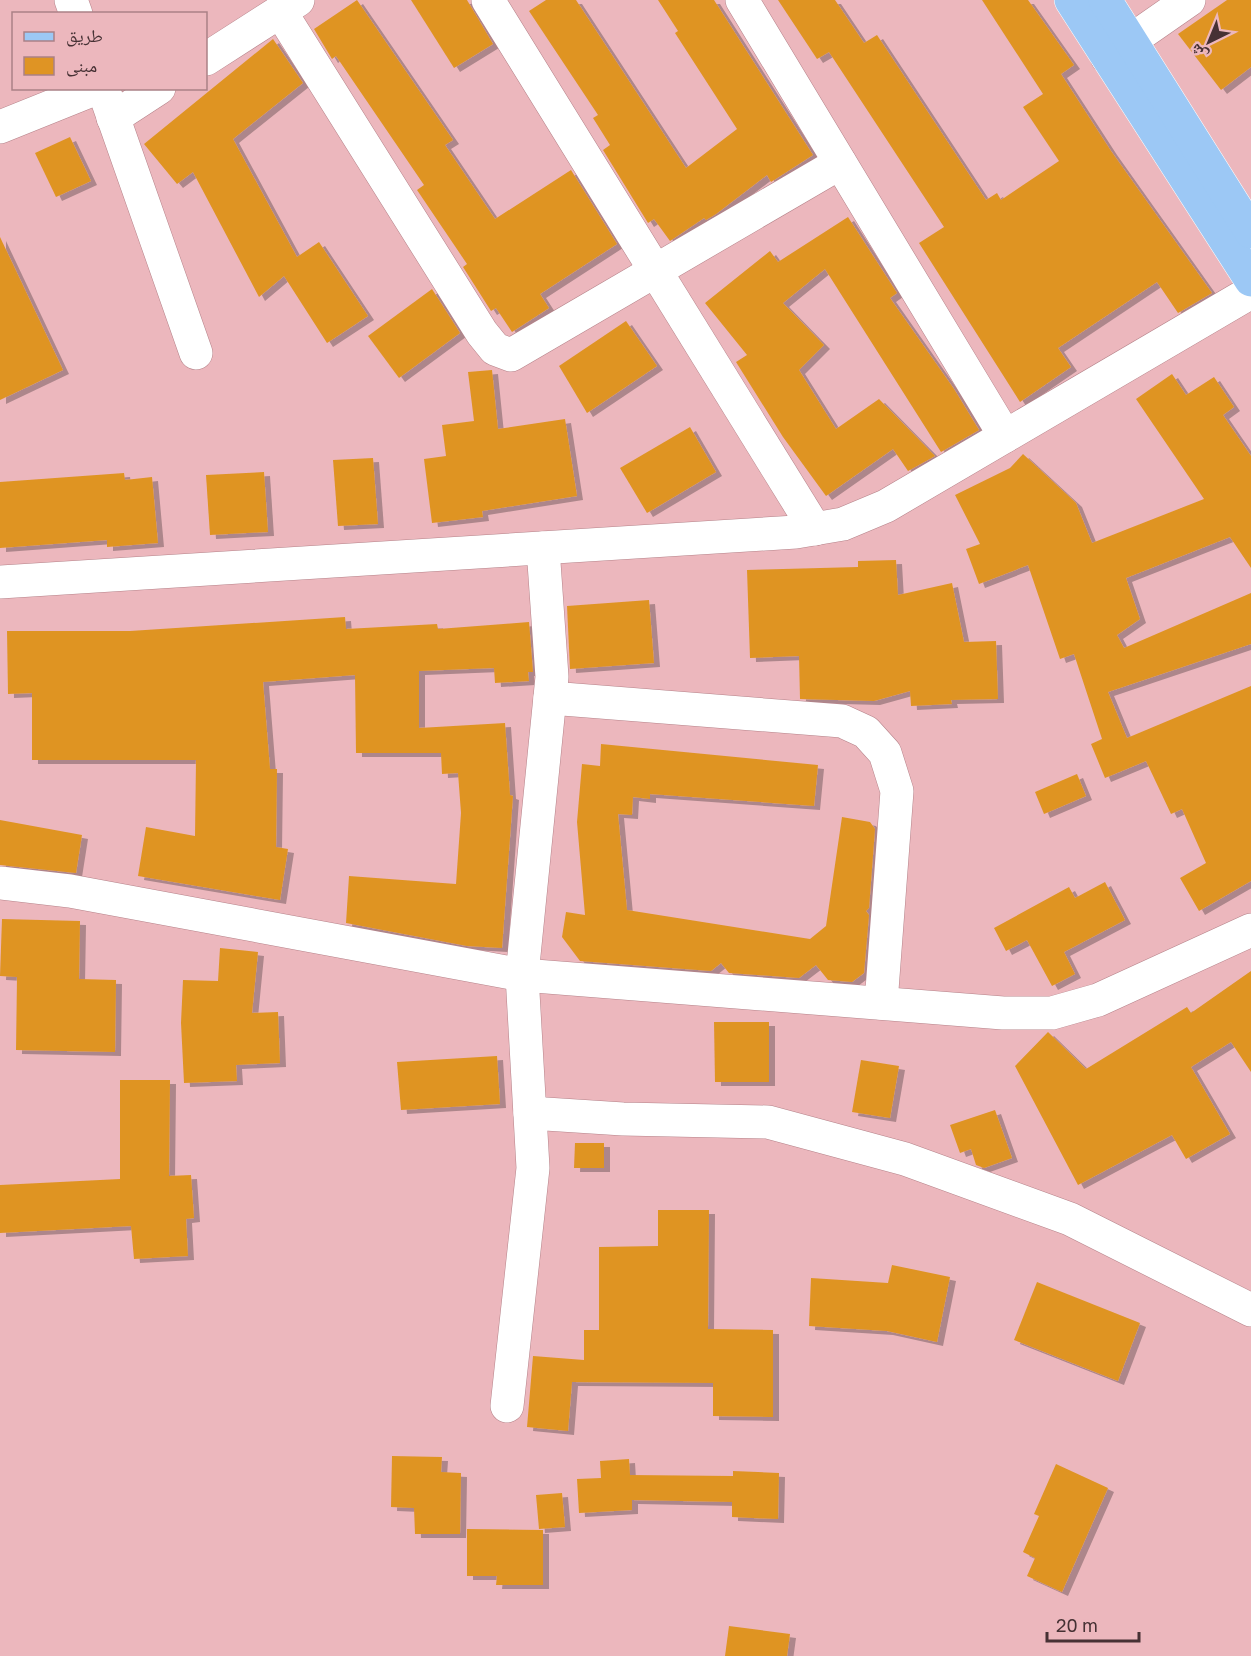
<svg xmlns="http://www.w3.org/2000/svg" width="1251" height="1656" viewBox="0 0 1251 1656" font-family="'Golos Text','Noto Naskh Arabic',sans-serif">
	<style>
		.building { fill: #df9424; filter: url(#shadow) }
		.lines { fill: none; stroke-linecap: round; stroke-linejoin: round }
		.minor-casing { stroke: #b58289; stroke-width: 34 }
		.major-casing { stroke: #fff; stroke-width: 34 }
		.minor { stroke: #fff; stroke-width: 33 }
		.major { stroke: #9cc8f5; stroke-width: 33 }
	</style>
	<defs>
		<filter id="shadow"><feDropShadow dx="6" dy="4" stdDeviation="0" flood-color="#0004"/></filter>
	</defs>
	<rect width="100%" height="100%" fill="#ecb7bd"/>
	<!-- building -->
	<g class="building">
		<path d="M357,0L453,140L445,145L495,219L571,170L617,244L540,294L549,308L512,332L496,308L491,311L463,267L467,264L417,190L424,185L336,56L332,59L314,29Z"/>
		<path d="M411,0H467L493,44L454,68Z"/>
		<path d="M546,0H576L686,168L737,129L675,33L678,31L658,0H714L813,155L771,182L767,175L716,214L706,220L704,218L670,241L654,219L648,223L603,150L610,145L593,118L598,115L529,11Z"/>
		<path d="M778,0H835L864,43L877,35L986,200L997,193L1001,200L1059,161L1023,107L1043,94L982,0H1028L1074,65L1061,74L1111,151L1212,293L1178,313L1157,282L1058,348L1071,367L1020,402L919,243L944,227L829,52L817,59Z"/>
		<path d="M1227,0H1251V67L1221,90L1178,34Z"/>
		<path d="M273,39L303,83L233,139L297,257L319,242L368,316L327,343L284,276L259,297L193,172L177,184L144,144Z"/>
		<path d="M70,137L91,181L56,197L35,153Z"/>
		<path d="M848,217L897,293L890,298L954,389L979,430L941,452L825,269L783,303L824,345L799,370L836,429L879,399L935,456L908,471L893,449L826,496L783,437L736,362L747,355L705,303L770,251L778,262Z"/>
		<path d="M0,237L63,370L0,400Z"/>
		<path d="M432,289L460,333L399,378L368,336Z"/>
		<path d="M626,321L657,366L587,413L559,366Z"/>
		<path d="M492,370L498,429L565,419L577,496L482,511L483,517L432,523L424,459L446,456L442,425L474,421L468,372Z"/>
		<path d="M1172,374L1186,395L1214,377L1234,407L1223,415L1251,456V568L1230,537L1126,578L1140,619L1117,635L1124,648L1251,593V644L1108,692L1127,738L1251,686V881L1199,911L1180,878L1206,863L1182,809L1171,814L1146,761L1105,778L1091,744L1102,739L1074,654L1060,659L1028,565L979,584L966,549L980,544L955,495L1010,468L1023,454L1076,503L1092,543L1204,499L1136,399Z"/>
		<path d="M690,427L716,472L647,513L620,468Z"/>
		<path d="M373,458L378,524L338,526L333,460Z"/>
		<path d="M264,472L268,532L210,535L206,475Z"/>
		<path d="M124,473L125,480L152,477L158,543L107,547V540L0,548V482Z"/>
		<path d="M896,560L898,595L952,583L964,642L996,641L998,699L951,700L952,704L911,706L910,691L874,701L800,699L799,656L750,658L747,570L858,567V561Z"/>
		<path d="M649,600L654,663L570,669L567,606Z"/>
		<path d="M345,617L346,629L437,624L438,629L529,622L533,672H528L529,681L495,683L494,668L419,671V728L505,723L510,795L513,796L502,948L467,946L346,923L349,876L456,884L461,813L458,773L442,774L441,753H356L355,675L263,682L270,769H277L276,847L288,849L280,900L138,876L146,827L195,836L196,760H32V693L8,694L7,631H130Z"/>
		<path d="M601,744L818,765L814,806L650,794V799L633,797L632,815L618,814L627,910L810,939L826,926L842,817L870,822L875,829L869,908L866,911L869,915L864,973L852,982L828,980L816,965L799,978L729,973L721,963L711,971L580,961L562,937L566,912L585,915L577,822L582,764L600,766Z"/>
		<path d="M1077,774L1086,796L1044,814L1035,792Z"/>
		<path d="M0,820L82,835L76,873L0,865Z"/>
		<path d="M1105,882L1125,920L1064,952L1075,974L1052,986L1027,940L1006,951L994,928L1069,887L1075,898Z"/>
		<path d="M2,919L80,921L79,979L116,980L115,1052L16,1050L17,977L0,976Z"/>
		<path d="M220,948L258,952L252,1013L278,1012L280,1063L236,1065L237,1081L184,1083L181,1023L183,980L218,981Z"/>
		<path d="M1251,971V1072L1231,1042L1191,1067L1230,1134L1186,1159L1172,1135L1078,1185L1015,1066L1048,1032L1086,1069L1187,1007L1191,1013Z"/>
		<path d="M714,1022H769V1082H715Z"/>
		<path d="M497,1056L500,1104L401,1110L397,1062Z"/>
		<path d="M861,1060L899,1066L890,1118L852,1112Z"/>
		<path d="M120,1080H170L169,1176L191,1175L194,1218L186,1219L188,1256L134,1259L131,1226L0,1233V1185L120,1179Z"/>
		<path d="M995,1110L1012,1158L984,1168L976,1165L971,1149L960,1153L950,1125Z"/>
		<path d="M575,1143H604V1168H574Z"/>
		<path d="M658,1210H709L708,1329L773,1330V1417L713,1416V1383L572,1382L568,1431L527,1427L533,1356L584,1360V1330H599V1247L658,1246Z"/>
		<path d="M892,1265L950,1277L937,1342L887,1331L809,1326L811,1278L888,1283Z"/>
		<path d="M1037,1282L1140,1323L1118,1381L1014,1340Z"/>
		<path d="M392,1456L442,1457L441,1472L461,1473L460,1534H415L414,1508L391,1507Z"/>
		<path d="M629,1459L630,1475L733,1476V1471L779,1473L778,1519L732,1517V1502L632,1500V1510L579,1513L577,1479L601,1478L600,1461Z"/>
		<path d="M1056,1464L1108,1488L1062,1592L1027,1576L1035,1558L1023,1552L1039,1516L1034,1514Z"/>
		<path d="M562,1493L565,1527L539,1529L536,1495Z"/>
		<path d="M467,1529L543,1530V1585H496L497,1576H467Z"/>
		<path d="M729,1626L790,1634L787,1656H725Z"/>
	</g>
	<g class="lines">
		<!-- minor casing -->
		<g class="minor-casing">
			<g id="minor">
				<path d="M71,0L76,14"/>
				<path d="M488,0L815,529"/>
				<path d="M742,0L1005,436"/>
				<path d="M280,11L482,333L495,349L511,355L840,163"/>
				<path d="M1107,57L1189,0"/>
				<path d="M206,59L298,0"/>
				<path d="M103,88L196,353"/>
				<path d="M113,118L159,88"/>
				<path d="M0,127L97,88"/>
				<path d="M0,582L796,532L843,524L886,506L1251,292"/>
				<path d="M550,698L842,721L866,732L885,753L897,791L881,1003"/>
				<path d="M0,883L70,891L522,975L1003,1013H1052L1098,1000L1251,930"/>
				<path d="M530,1113L623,1119L768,1122L905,1159L1070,1219L1251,1310"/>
				<path d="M507,1406L533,1168L522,975L552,677L543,548"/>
			</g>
		</g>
		<!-- major casing -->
		<g class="major-casing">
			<g id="major">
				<path d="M1071,0L1251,280"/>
				<path d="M1105,0L1251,232"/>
			</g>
		</g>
		<!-- minor -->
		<use href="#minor" class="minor"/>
		<!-- major -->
		<use href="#major" class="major"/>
	</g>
	<!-- legend -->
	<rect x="12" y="12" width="195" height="78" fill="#ecb7bd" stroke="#aa8186" stroke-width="1.5"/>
	<rect x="24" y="32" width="30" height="9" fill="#9cc8f5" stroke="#aa8186" stroke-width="1.5"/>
	<text x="66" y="42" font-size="18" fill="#463134">طريق</text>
	<rect x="24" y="57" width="30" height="18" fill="#df9424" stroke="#aa8186" stroke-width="1.5"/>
	<text x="66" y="72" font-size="18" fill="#463134">مبنى</text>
	<!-- north arrow -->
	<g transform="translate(1209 42) rotate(223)" stroke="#ecb7bd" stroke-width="4.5" paint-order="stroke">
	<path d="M0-4.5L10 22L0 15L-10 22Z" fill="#463134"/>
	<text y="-9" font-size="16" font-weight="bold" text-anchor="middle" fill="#463134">ش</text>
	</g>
	<!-- scale -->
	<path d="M1047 1632v9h92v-9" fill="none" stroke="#463134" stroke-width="3"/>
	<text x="1056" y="1632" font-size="18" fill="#463134" stroke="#ecb7bd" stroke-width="4.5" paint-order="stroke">20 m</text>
</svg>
